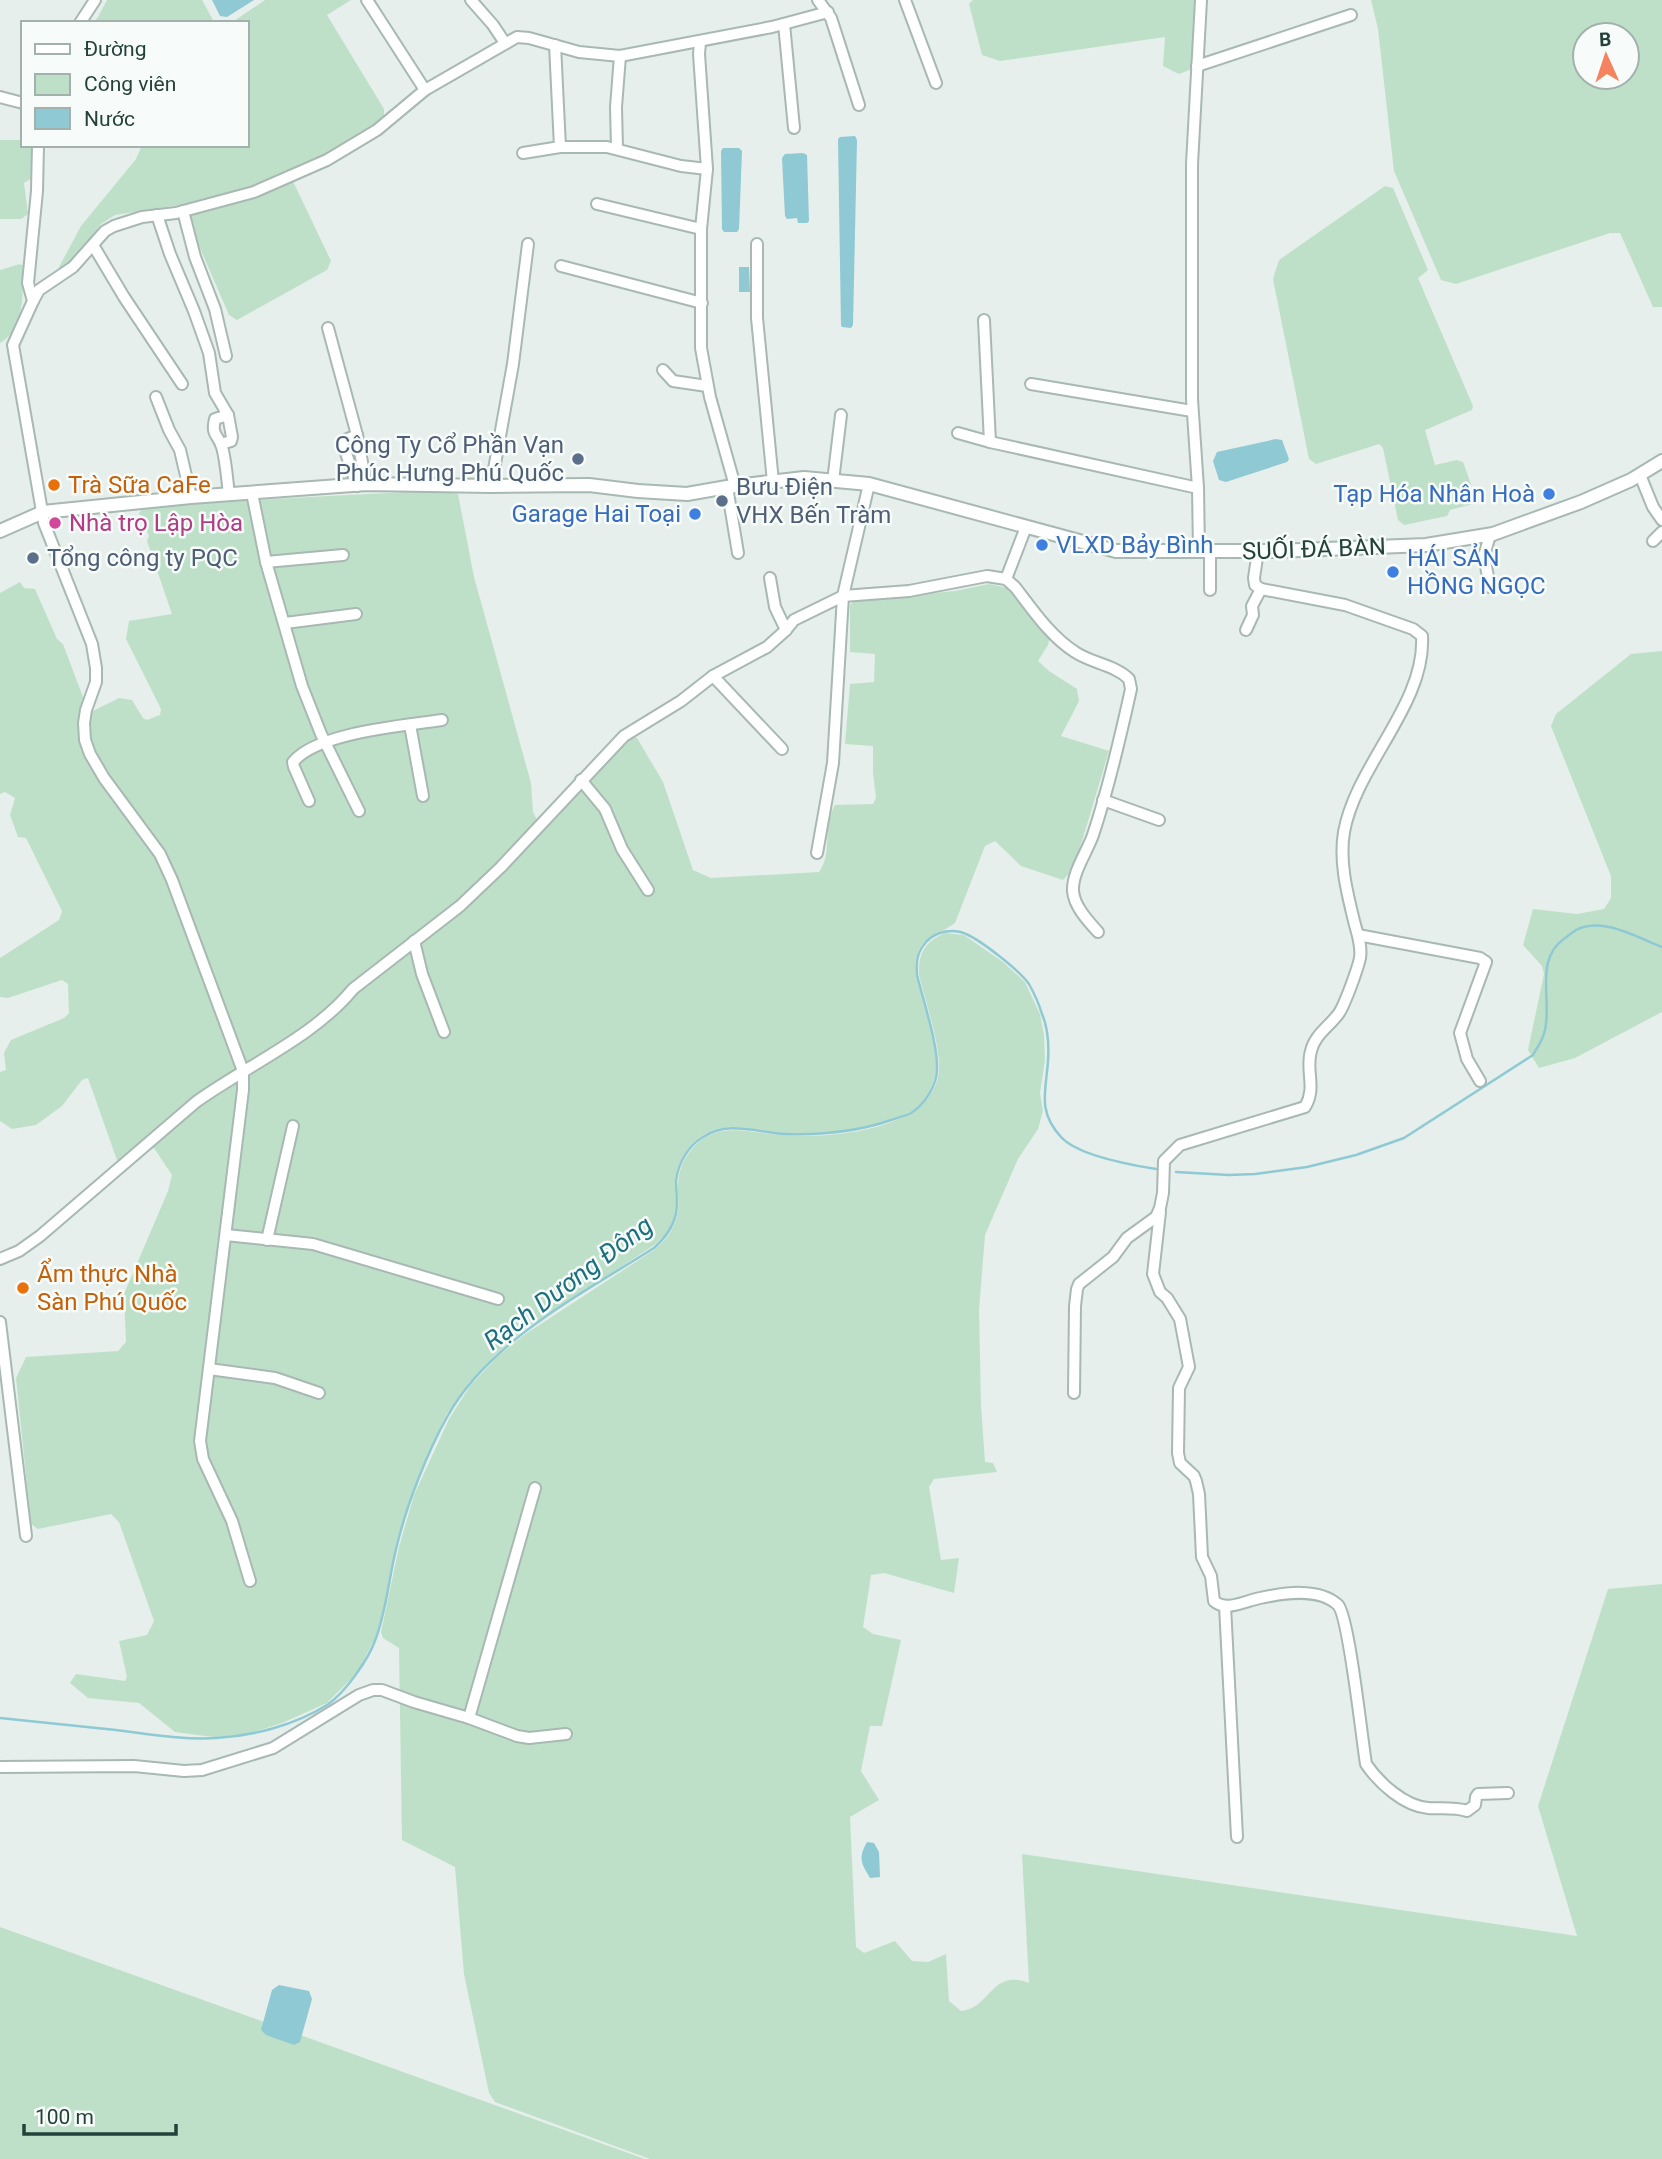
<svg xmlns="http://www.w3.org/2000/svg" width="1662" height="2159" viewBox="0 0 1662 2159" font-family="Roboto,sans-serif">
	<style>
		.green { fill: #bfe0c8; fill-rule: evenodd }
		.water { fill: #8ec9d4 }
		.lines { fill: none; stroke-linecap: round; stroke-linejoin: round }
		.stream { stroke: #8ec9d4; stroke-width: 2.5 }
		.minor-casing { stroke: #a8b8b2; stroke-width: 14 }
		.tertiary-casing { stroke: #a8b8b2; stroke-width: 16 }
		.minor { stroke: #fff; stroke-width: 10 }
		.tertiary { stroke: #fff; stroke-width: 12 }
		.service-dot { fill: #5c6f8a; stroke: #f7fbf9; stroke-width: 2.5 }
		.food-dot { fill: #e8710a; stroke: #f7fbf9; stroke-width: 2.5 }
		.shop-dot { fill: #3f7fe0; stroke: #f7fbf9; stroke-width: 2.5 }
		.hotel-dot { fill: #d1479c; stroke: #f7fbf9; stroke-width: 2.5 }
		.labels { text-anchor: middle; stroke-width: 5; stroke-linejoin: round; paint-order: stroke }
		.service-label { font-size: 24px; fill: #4e5e75; stroke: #f7fbf9; text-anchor: start }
		.food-label { font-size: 24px; fill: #c56008; stroke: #f7fbf9; text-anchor: start }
		.shop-label { font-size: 24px; fill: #366cbe; stroke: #f7fbf9; text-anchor: end }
		.hotel-label { font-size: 24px; fill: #b23c85; stroke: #f7fbf9; text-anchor: start }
		.street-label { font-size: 24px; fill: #24423a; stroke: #f7fbf9 }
		.water-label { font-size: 26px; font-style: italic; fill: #1c6f80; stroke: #f7fbf9 }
	</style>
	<rect width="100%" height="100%" fill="#e6efeb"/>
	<!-- green -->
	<g class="green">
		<path d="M107,0H202L214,22L221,23H93L98,17Z"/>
		<path d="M265,0H351L327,15L384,109V117C361,136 337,153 309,164C301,167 294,166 289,173L331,261L327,270L237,320L229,315L196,239L185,204L115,215L101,224L69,266L58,269L81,226L136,159L142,145H247V23H231Z"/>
		<path d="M973,0H1197L1192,69L1179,74L1163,66L1165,37L1000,61L982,55L969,4Z"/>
		<path d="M1371,0H1662V307H1653L1620,233H1610L1456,284L1441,280L1394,171L1378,29ZM1585,35H1627V77H1585Z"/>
		<path d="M0,140H20L23,141V145H31L32,178L24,183L28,214L21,219H0Z"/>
		<path d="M1385,186L1393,188L1428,270L1418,278L1473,406L1472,410L1425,430L1435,465L1457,460L1463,462L1476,498L1473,504L1450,510L1447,516L1404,525L1398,520L1383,448L1379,444L1316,464L1309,459L1273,279L1279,260Z"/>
		<path d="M20,264L24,266C22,292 26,328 0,343V270Z"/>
		<path d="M441,491L458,494L474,577L531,783L533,812L541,828L630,736L637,738L663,782L693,870L711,878L819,872C833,854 822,826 835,805L873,804L876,798L873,773V746L845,744L850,684L874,682L875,654L850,652V605L855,600L955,591L989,584L1008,588L1024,602L1050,637L1048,645L1038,661L1049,671L1077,689L1079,701L1061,736L1109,751L1074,868L1063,880L1021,866L995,841L985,846L955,923C931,940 913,938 916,975C922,1000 937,1044 936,1068C935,1085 924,1104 910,1112C878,1130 821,1135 785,1133C757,1132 728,1119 702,1136C687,1145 677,1162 675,1180C674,1190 677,1201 675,1211C673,1226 664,1237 653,1246L522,1331L496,1354L469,1383L446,1415L413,1491L396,1544L382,1616L374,1640L357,1673L327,1703L282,1723L248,1734L215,1737L197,1735L175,1732L139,1703L88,1698L70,1683L76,1674L125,1681L127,1677L119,1641L147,1635L154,1621L119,1522L111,1514L38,1529L31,1524L16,1378L26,1357L118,1351L126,1342L124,1294L168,1191L172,1175L154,1148L118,1163L88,1078L82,1080L62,1106L36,1125L12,1129L0,1121V1072L6,1070L4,1053L11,1040L64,1018L69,1013L68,984L62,980L8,998L0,997V958L59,920L62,911L26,838L18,837L10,815L15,798L5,792L0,794V593L20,582L24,588L35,589L57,639L63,644L89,713L119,698L132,700L143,718L147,720L160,715L161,709L126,639L129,621L172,614L147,541L149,536L139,513L146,505C245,502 343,494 441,491Z"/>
		<path d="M1662,651V1012L1575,1058L1539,1068L1528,1050L1544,974L1542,966L1523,945L1533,909L1577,914L1604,909L1611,898V876L1551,726L1556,714L1631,654Z"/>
		<path d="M945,933L964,935L1003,962L1025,982L1040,1014L1044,1035L1045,1060L1040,1093L1043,1111L1038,1129L1018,1159L985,1235L979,1310L981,1405L985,1462L993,1463L997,1472L934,1479L929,1487L941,1560L959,1558L954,1593L884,1573L871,1575L863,1627L873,1634L901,1640L882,1726H870L861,1771L879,1800L850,1817L856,1947L864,1953L895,1941L912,1961L928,1962L946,1954L949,2001L961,2011C991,2008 991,1968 1029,1983L1022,1854L1577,1936L1538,1806L1608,1589L1662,1584V2159H650L495,2102L489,2093L464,1974L455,1867L402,1840L399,1648L383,1638L381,1632L399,1547L414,1495L449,1419L470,1386L497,1357L524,1335L654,1250C666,1240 674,1230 677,1215C680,1204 677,1193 678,1183C679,1165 689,1148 704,1138C728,1123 755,1134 782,1135C829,1139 936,1131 939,1069C940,1044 925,1000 919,975C918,954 925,941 945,933Z"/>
		<path d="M0,1927L645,2159H0Z"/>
	</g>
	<!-- water -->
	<g class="water">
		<path d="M212,0H254L227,17L220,16Z"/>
		<path d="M855,136L857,140L853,325L851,328L842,327L841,325L838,139L840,137Z"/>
		<path d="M723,148H739L742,151L739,229L737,232H724L722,229L721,151Z"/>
		<path d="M803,153L807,155L809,221L807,223H798L797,218L787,219L785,216L782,158L785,154Z"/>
		<path d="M739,267H749L750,292H739Z"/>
		<path d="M1276,439L1282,440L1289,459L1287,462L1226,482L1219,480L1213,461L1217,452Z"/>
		<path d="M867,1842L874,1843L879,1852L880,1877L870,1878C861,1863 858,1858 867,1842Z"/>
		<path d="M279,1985L309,1991L312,1999L300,2042L294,2045L266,2035L261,2030L272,1990Z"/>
	</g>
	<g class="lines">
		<!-- stream -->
		<g class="stream">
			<path d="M1176,1172L1229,1175L1255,1174L1307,1167L1356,1155L1404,1138L1533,1055C1538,1046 1543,1040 1545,1030C1552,999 1534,959 1565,938C1569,935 1574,931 1578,929C1604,917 1638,938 1662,947"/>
			<path d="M0,1718C39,1722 77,1726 116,1730C149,1734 183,1740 216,1738C253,1736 295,1725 327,1705C345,1693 369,1659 376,1638C387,1608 389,1576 397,1545C407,1504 427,1453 447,1417C489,1341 583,1293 654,1248C665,1238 673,1228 676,1213C678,1202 676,1191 676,1181C678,1163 688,1146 703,1137C729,1120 757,1133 786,1134C821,1135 857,1132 891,1120C897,1118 905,1116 911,1113C925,1104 937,1085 937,1069C938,1044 923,1000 917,975C916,960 917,952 927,941C937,931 954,928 966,934C982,941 1020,971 1029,984C1034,993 1039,1004 1042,1014C1048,1028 1049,1046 1048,1061C1046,1091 1037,1111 1061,1137C1077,1155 1131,1165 1156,1169"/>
		</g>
		<!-- minor casing -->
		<g class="minor-casing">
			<g id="minor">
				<path d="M367,0L425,90"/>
				<path d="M471,0L493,25L505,43"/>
				<path d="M818,0L831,18L859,105"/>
				<path d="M905,0L936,83"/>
				<path d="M80,23L95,0"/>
				<path d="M784,24L794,128"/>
				<path d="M700,42L699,54L707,169L701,229V348L710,397L735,486"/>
				<path d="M555,45L560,147"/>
				<path d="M1197,66L1351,15"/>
				<path d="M0,97L23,103"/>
				<path d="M38,145L37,191L28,283L33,301L13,345L44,523L92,644L96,668V682L86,710L84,723L85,740L90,754L104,778L160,854L172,880L243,1071V1090L200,1441L203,1459L232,1521L250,1581"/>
				<path d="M617,148L616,107L620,56"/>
				<path d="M523,153L560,147H607L681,166L707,169"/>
				<path d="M597,204L701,229"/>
				<path d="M183,211L195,257L215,309L226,356"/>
				<path d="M157,215L170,254L194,311L209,353L215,393L228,415L232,437L231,441L221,444"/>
				<path d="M757,244V318L773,482"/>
				<path d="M93,245L124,297L182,384"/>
				<path d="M561,266L702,303"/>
				<path d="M33,301L39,290L73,267L105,231L114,226L142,217L176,213L254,192L327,160L377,130L425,90L517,37L529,38L579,52L620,56L772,27L828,12"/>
				<path d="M984,320L990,442"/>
				<path d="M328,328L357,435L366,484"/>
				<path d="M663,370L673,381L707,386"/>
				<path d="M1031,384L1192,411"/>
				<path d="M156,397L169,430L180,450L191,497"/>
				<path d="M228,415L215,419C211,436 218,434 222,447C226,461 227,479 229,494"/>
				<path d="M958,433L990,442L1198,488"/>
				<path d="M357,435L345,440L343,444L357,486"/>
				<path d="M1640,475L1653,507L1662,520"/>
				<path d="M833,481L841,415"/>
				<path d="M491,486L513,364L528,244"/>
				<path d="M727,487L738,553"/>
				<path d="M252,493L266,562L302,686L321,734L359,811"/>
				<path d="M1490,535L1484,556L1490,587"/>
				<path d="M1653,541L1662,532"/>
				<path d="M1199,551L1198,488L1192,399V164L1201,0"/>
				<path d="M1210,551V590"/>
				<path d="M266,562L343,555"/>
				<path d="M770,578L775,607L786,630"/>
				<path d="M1006,579L1026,527"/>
				<path d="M285,623L356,614"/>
				<path d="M1246,630L1253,615L1252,606L1261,589"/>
				<path d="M713,676L782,749"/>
				<path d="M410,725L423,796"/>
				<path d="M581,780L605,809L622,849L648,890"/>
				<path d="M1103,800L1159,820"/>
				<path d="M309,801L294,767L293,762C318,732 404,726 442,720"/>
				<path d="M817,853L833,763L843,596L869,484"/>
				<path d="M1358,935L1480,958L1486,962L1460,1033L1467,1059L1480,1081"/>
				<path d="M414,941L422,974L444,1032"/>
				<path d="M1160,1212L1153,1274L1160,1292L1167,1298L1180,1319L1189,1367L1179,1388L1178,1453L1180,1463L1194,1476L1196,1481L1199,1494L1202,1557L1211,1576L1214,1601C1226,1612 1245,1601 1260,1598C1283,1593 1319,1587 1338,1605C1349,1617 1362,1740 1366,1764C1379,1783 1404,1806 1428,1808C1442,1809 1454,1807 1467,1811L1475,1805L1476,1797L1478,1794L1508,1793"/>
				<path d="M226,1235L313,1244L498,1299"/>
				<path d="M267,1240L293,1126"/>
				<path d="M0,1259L19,1251L40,1236L196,1102C246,1066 314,1037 353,989L460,906L501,867L624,736L681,701L713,676L767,647L786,630L794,620L843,596L909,591L987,576L1006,579L1015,587C1033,610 1050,636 1075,652C1091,663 1115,665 1129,679L1131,689C1120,739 1109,787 1093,835C1087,852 1072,873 1073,891C1074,906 1088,921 1098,932"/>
				<path d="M0,1322L26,1536"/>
				<path d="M209,1369L275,1378L319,1393"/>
				<path d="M1074,1393L1075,1306L1077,1289L1079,1284L1113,1257L1127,1238L1156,1217L1160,1208L1163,1193L1164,1161L1180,1145L1305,1107C1317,1087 1305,1071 1311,1051C1315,1034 1330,1026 1339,1013C1345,1004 1358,968 1360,958C1362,945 1357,933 1354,921C1347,892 1339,862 1344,832C1356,765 1426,704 1422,636L1413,629L1345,605L1261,589L1255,585L1254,578L1258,551"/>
				<path d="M1225,1606L1237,1837"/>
				<path d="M469,1718L535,1488"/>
				<path d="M0,1767L134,1766L184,1771L202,1770L273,1748L359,1695L373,1690H382L414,1702L469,1718L517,1736L529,1738L566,1734"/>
			</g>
		</g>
		<!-- tertiary casing -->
		<g class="tertiary-casing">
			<path id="tertiary" d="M0,531L43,512L191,497L366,484L491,486L589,485L638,491L687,494L727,487L804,478L869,484L1116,551H1276L1426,545L1493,534L1581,502L1631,480L1662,461"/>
		</g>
		<!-- minor -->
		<use href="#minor" class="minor"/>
		<!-- tertiary -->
		<use href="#tertiary" class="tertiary"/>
	</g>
	<!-- markers -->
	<g class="service-dot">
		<circle cx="578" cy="459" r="7"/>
		<circle cx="722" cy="501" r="7"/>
		<circle cx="33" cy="558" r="7"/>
	</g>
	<g class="food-dot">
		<circle cx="54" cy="485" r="7"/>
		<circle cx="23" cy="1288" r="7"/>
	</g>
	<g class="shop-dot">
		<circle cx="1549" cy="494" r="7"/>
		<circle cx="695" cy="514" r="7"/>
		<circle cx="1042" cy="545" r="7"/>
		<circle cx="1393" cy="572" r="7"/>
	</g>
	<circle class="hotel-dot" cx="55" cy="523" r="7"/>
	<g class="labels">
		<!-- service labels -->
		<g class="service-label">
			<text x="564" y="453" text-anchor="end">Công Ty Cổ Phần Vạn<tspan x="564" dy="28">Phúc Hưng Phú Quốc</tspan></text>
			<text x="736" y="495">Bưu Điện<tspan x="736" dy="28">VHX Bến Tràm</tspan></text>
			<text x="47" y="566">Tổng công ty PQC</text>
		</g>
		<!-- food labels -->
		<g class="food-label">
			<text x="68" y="493">Trà Sữa CaFe</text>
			<text x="37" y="1282">Ẩm thực Nhà<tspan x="37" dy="28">Sàn Phú Quốc</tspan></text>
		</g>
		<!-- shop labels -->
		<g class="shop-label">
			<text x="1535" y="502">Tạp Hóa Nhân Hoà</text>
			<text x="681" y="522">Garage Hai Toại</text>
			<text x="1056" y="553" text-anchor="start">VLXD Bảy Bình</text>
			<text x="1407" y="566" text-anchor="start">HÁI SẢN<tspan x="1407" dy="28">HỒNG NGỌC</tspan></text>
		</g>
		<!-- hotel labels -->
		<g class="hotel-label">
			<text x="69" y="531">Nhà trọ Lập Hòa</text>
		</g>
		<!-- street labels -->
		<g class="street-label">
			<text transform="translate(1314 549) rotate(-2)" y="8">SUỐI ĐÁ BÀN</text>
		</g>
		<!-- water labels -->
		<g class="water-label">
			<text transform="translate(568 1283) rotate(-37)" y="9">Rạch Dương Đông</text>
		</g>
	</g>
	<!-- legend -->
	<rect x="21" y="21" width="228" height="126" fill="#f7fbf9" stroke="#a3b1ad" stroke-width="2"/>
	<rect x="35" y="44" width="35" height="10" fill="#ffffff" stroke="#a3b1ad" stroke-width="2"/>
	<text x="84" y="56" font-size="21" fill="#24423a">Đường</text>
	<rect x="35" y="74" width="35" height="21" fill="#bfe0c8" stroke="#a3b1ad" stroke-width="2"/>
	<text x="84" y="91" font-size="21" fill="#24423a">Công viên</text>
	<rect x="35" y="108" width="35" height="21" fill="#8ec9d4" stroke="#a3b1ad" stroke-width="2"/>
	<text x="84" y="126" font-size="21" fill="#24423a">Nước</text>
	<!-- north arrow -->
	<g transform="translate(1606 56) rotate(357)"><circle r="33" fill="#f7fbf9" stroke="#a3b1ad" stroke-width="2"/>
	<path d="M0-5L12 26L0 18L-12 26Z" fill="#f4845f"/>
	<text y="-10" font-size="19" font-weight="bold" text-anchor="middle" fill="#24423a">B</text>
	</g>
	<!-- scale -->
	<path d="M24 2124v10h152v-10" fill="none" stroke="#24423a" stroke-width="3.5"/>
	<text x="35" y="2124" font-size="21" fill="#24423a" stroke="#f7fbf9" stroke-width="5" paint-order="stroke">100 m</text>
</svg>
